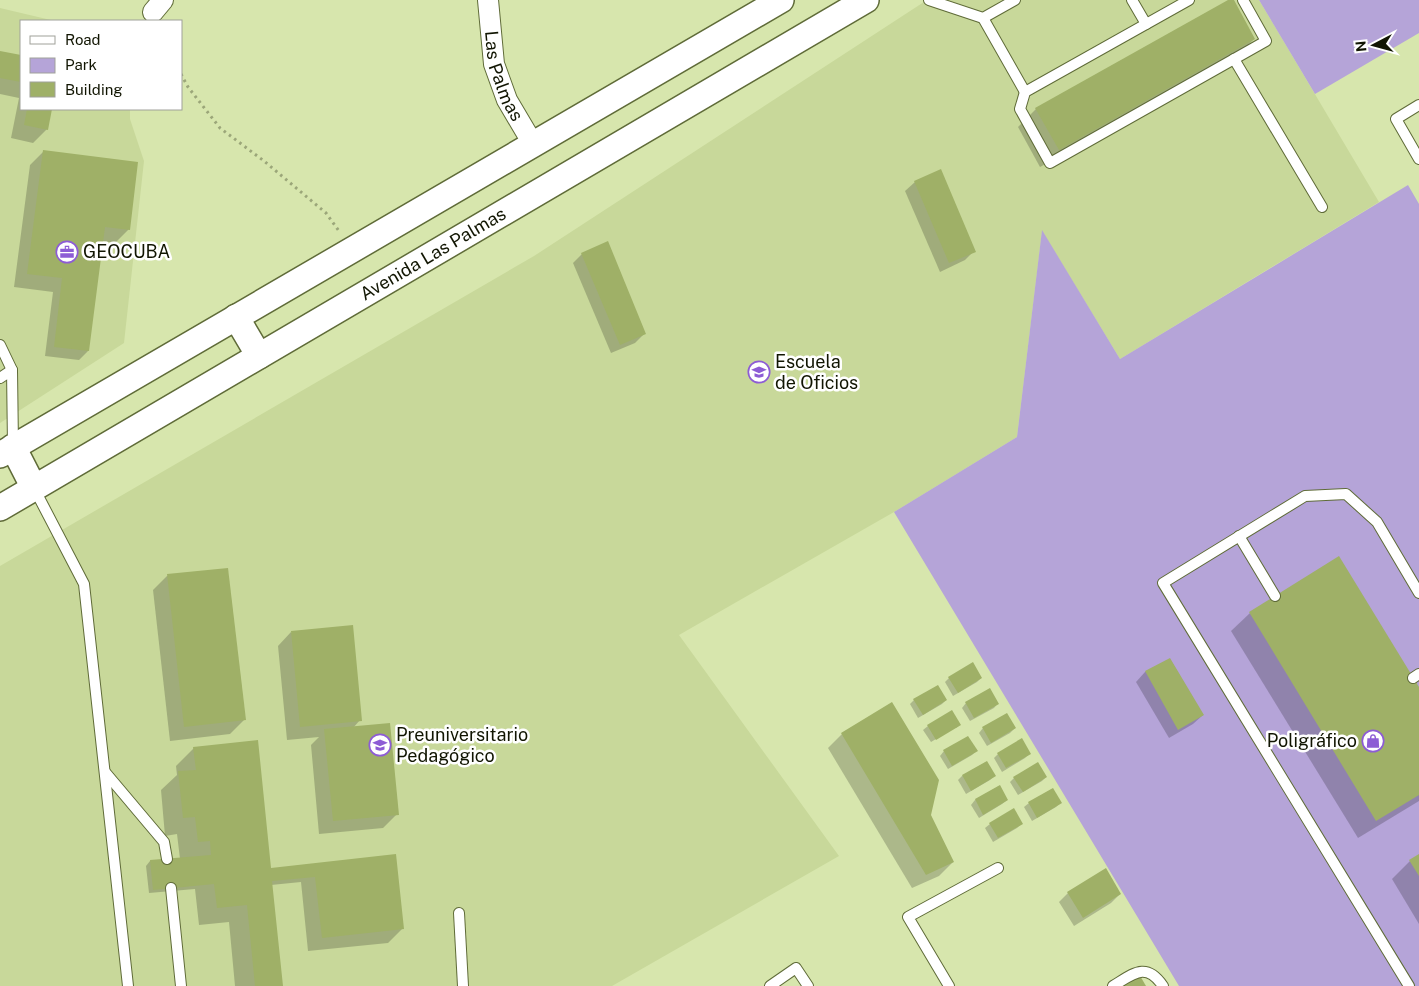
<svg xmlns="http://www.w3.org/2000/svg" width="1419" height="986" viewBox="0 0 1419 986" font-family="'Public Sans',sans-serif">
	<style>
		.built { fill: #c8d89a }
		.green { fill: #b5a4d8 }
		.shadow { fill: #0003 }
		.building { fill: #9fb067 }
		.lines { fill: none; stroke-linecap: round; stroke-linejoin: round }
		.service-casing { stroke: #5f6b38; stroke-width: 12 }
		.minor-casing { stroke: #5f6b38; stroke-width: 22 }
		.tertiary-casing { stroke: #5f6b38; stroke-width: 28 }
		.path { stroke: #9ba679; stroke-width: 3; stroke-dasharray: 2.5 4; stroke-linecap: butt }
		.service { stroke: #fff; stroke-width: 10 }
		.minor { stroke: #fff; stroke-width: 20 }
		.tertiary { stroke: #fff; stroke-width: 25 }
		.labels { text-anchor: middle; stroke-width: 5; stroke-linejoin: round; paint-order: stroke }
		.street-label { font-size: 18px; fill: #111502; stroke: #fff }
		.poi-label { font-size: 18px; fill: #111502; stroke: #fff; text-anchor: start }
	</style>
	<rect width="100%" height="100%" fill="#d7e6ad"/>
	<!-- built -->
	<g class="built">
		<path d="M927,0H1259L1379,202L1120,359L1042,231L1017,437L894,512L679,635L839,856L612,986H0V566L534,256Z"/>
		<path d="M0,8L55,21H21V109H130V119L144,161L124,343L0,423Z"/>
	</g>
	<!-- green -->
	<g class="green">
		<path d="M1259,0H1419V33L1315,94Z"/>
		<path d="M1408,185L1419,204V986H1179L894,512L1017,437L1042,230L1120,359Z"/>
	</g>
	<!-- shadow -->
	<g class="shadow">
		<path d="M1231,0H1232L1254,39L1236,57L1040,167L1018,127L1036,109Z"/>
		<path d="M0,52L21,56V109H51L47,129L33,143L11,138L19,98L0,94Z"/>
		<path d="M44,151L129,229L115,243L102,241L88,351L79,360L45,356L53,292L14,287L30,165Z"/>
		<path d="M915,182L974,251L965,260L940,272L905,191Z"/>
		<path d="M582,254L645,333L635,343L611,353L573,263Z"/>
		<path d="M1339,558L1419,689V801L1358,838L1231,631L1250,613Z"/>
		<path d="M227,569L244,720L230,734L170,741L153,590L167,576Z"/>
		<path d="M291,632L360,720L353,728L397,814L383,828L319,834L311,745L319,737L287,740L278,646Z"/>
		<path d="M1170,659L1203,715L1193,724L1169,738L1136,682L1145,672Z"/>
		<path d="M949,678H981L977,682L953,696L945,682Z"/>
		<path d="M914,700H946L942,704L918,718L910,704Z"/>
		<path d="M966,703H998L994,708L970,721L962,708Z"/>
		<path d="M959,725L956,728V727L931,742L923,730L928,726Z"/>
		<path d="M983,728H1015L1010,733L987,746L979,733Z"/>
		<path d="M842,734L930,815L953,862L939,876L912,888L828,748Z"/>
		<path d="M194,748L270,869L313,864L402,929L388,943L308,951L301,882L271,885L282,986H235L229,922L199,925L195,889L149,893L146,866L150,861L180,859L177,834L165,836L161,790L177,775L176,766Z"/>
		<path d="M944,751H976L972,755L948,769L940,756Z"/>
		<path d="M1030,753L1025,758L1002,772L994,758L998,754Z"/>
		<path d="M986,762L994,776L990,780L966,794L958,780L962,776Z"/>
		<path d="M1046,777L1042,781L1018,795L1010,782L1014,778Z"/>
		<path d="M999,786L1007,800L1002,804L979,818L971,805L975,800Z"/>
		<path d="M1052,789L1060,803L1056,807L1032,821L1024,807L1029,803Z"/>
		<path d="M990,824H1021L1017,828L993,842L985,828Z"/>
		<path d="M1419,855V924L1392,879L1410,861Z"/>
		<path d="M1068,893L1120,894L1111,903L1074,926L1059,902Z"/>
	</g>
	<!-- building -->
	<g class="building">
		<path d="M1228,0H1234L1255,39L1059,150L1035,108Z"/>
		<path d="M0,51L21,55V82L0,78Z"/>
		<path d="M27,109H52L48,130L24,125Z"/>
		<path d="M43,150L138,162L130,230L105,227L89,351L54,347L62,278L27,274Z"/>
		<path d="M941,169L976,252L949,263L914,181Z"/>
		<path d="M608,241L646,334L620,345L581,253Z"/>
		<path d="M1339,556L1419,687V795L1376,821L1249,612Z"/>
		<path d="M228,568L246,720L184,727L167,574Z"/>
		<path d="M353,625L362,721L300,727L291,631Z"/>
		<path d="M1170,658L1204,715L1178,730L1145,671Z"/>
		<path d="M973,662L982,678L958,693L948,677Z"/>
		<path d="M938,685L947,700L923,715L913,699Z"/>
		<path d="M990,688L999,704L974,718L965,702Z"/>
		<path d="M892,702L939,780L931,815L954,862L926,875L841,733Z"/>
		<path d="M952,710L961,725L936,740L927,725Z"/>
		<path d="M1007,713L1016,728L991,743L982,727Z"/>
		<path d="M390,723L399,815L333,821L324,729Z"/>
		<path d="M968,736L978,751L952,766L943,750Z"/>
		<path d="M1022,738L1031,754L1006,768L997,753Z"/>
		<path d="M258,740L271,868L396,854L404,929L322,938L315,877L272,881L283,986H255L247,905L217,908L214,884L153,890L150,860L211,855L210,841L198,842L195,817L183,818L178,771L196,770L193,747Z"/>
		<path d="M987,761L996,776L971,791L962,775Z"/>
		<path d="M1038,762L1047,777L1023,792L1013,777Z"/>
		<path d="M1000,785L1008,800L983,815L975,799Z"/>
		<path d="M1053,788L1062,803L1037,818L1028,802Z"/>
		<path d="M1014,808L1023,824L998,838L989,823Z"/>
		<path d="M1419,854V876L1409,860Z"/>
		<path d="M1106,868L1121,894L1083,918L1067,892Z"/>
		<path d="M1139,974L1146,986H1120Z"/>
	</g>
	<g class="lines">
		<!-- service casing -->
		<g class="service-casing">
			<g id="service">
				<path d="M929,0L983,18L1015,0"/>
				<path d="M1132,0L1146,24"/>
				<path d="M1189,0L1025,92L1020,109L1050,163L1266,41L1243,0"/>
				<path d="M983,18L1025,92"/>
				<path d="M1234,59L1322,207"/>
				<path d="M1419,105L1396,119L1419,159"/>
				<path d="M0,345L12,370L13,446"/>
				<path d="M0,378L12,370"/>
				<path d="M34,488L84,584L128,986"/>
				<path d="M1239,536L1275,596"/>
				<path d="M1413,678L1419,674"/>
				<path d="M105,772L164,842L167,859"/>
				<path d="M171,888L181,986"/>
				<path d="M459,913L463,986"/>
				<path d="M770,986L796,968L808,986"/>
				<path d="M949,986L908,917L998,868"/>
				<path d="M1113,986C1133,974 1146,961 1163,986"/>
				<path d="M1409,986L1163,583L1305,496L1346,494L1377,522L1419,593"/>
			</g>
		</g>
		<!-- minor casing -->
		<g class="minor-casing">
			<g id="minor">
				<path id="s1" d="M488,0L494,64L507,100L533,144"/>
				<path d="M153,12L163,0"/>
			</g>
		</g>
		<!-- tertiary casing -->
		<g class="tertiary-casing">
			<g id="tertiary">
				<path d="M236,317L259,356"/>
				<path d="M13,447L34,488"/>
				<path d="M0,455L781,0"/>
				<path id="s2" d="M0,508L866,0"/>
			</g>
		</g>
		<!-- path -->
		<path class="path" d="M181,74L188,87L220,128L264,161L326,213L339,231"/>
		<!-- service -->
		<use href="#service" class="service"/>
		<!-- minor -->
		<use href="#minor" class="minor"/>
		<!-- tertiary -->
		<use href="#tertiary" class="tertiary"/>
	</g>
	<!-- icons -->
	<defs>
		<g id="office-ring" transform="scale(1.125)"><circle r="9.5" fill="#fff" stroke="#8d5cd5" stroke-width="1.5"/><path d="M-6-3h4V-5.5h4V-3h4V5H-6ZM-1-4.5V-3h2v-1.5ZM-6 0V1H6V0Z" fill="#8d5cd5"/></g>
		<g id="school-ring" transform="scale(1.125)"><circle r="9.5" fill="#fff" stroke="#8d5cd5" stroke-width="1.5"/><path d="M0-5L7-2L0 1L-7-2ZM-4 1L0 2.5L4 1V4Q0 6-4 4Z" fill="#8d5cd5"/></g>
		<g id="shop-ring" transform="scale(1.125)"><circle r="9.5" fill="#fff" stroke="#8d5cd5" stroke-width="1.5"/><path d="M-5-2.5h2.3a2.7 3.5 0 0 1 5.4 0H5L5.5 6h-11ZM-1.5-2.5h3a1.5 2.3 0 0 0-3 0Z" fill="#8d5cd5"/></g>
	</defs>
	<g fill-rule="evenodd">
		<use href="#office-ring" x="67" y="252"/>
		<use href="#school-ring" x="759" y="372"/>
		<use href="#shop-ring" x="1373" y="741"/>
		<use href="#school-ring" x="380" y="745"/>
	</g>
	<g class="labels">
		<!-- street labels -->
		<g class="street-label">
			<text dy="6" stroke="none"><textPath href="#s1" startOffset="78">Las Palmas</textPath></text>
			<text dy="6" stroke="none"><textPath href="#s2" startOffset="502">Avenida Las Palmas</textPath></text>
		</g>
		<!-- poi labels -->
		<g class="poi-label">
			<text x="83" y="258">GEOCUBA</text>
			<text x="775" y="368">Escuela<tspan x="775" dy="21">de Oficios</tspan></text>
			<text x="396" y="741">Preuniversitario<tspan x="396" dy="21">Pedagógico</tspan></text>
			<text x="1357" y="747" text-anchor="end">Poligráfico</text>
		</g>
	</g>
	<!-- legend -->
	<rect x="20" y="20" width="162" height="90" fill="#ffffff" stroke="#a0a19a"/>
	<rect x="30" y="36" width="25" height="8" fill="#ffffff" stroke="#a0a19a"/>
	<text x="65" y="45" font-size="15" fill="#111502">Road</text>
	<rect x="30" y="58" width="25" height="15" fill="#b5a4d8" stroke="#a0a19a"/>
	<text x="65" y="70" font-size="15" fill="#111502">Park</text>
	<rect x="30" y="82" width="25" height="15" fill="#9fb067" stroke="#a0a19a"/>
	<text x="65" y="95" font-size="15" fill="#111502">Building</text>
	<!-- north arrow -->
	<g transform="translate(1374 45) rotate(264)" stroke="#ffffff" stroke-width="4" paint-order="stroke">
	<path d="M0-4L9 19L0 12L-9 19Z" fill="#111502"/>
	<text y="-8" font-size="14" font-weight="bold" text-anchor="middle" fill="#111502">N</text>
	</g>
</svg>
